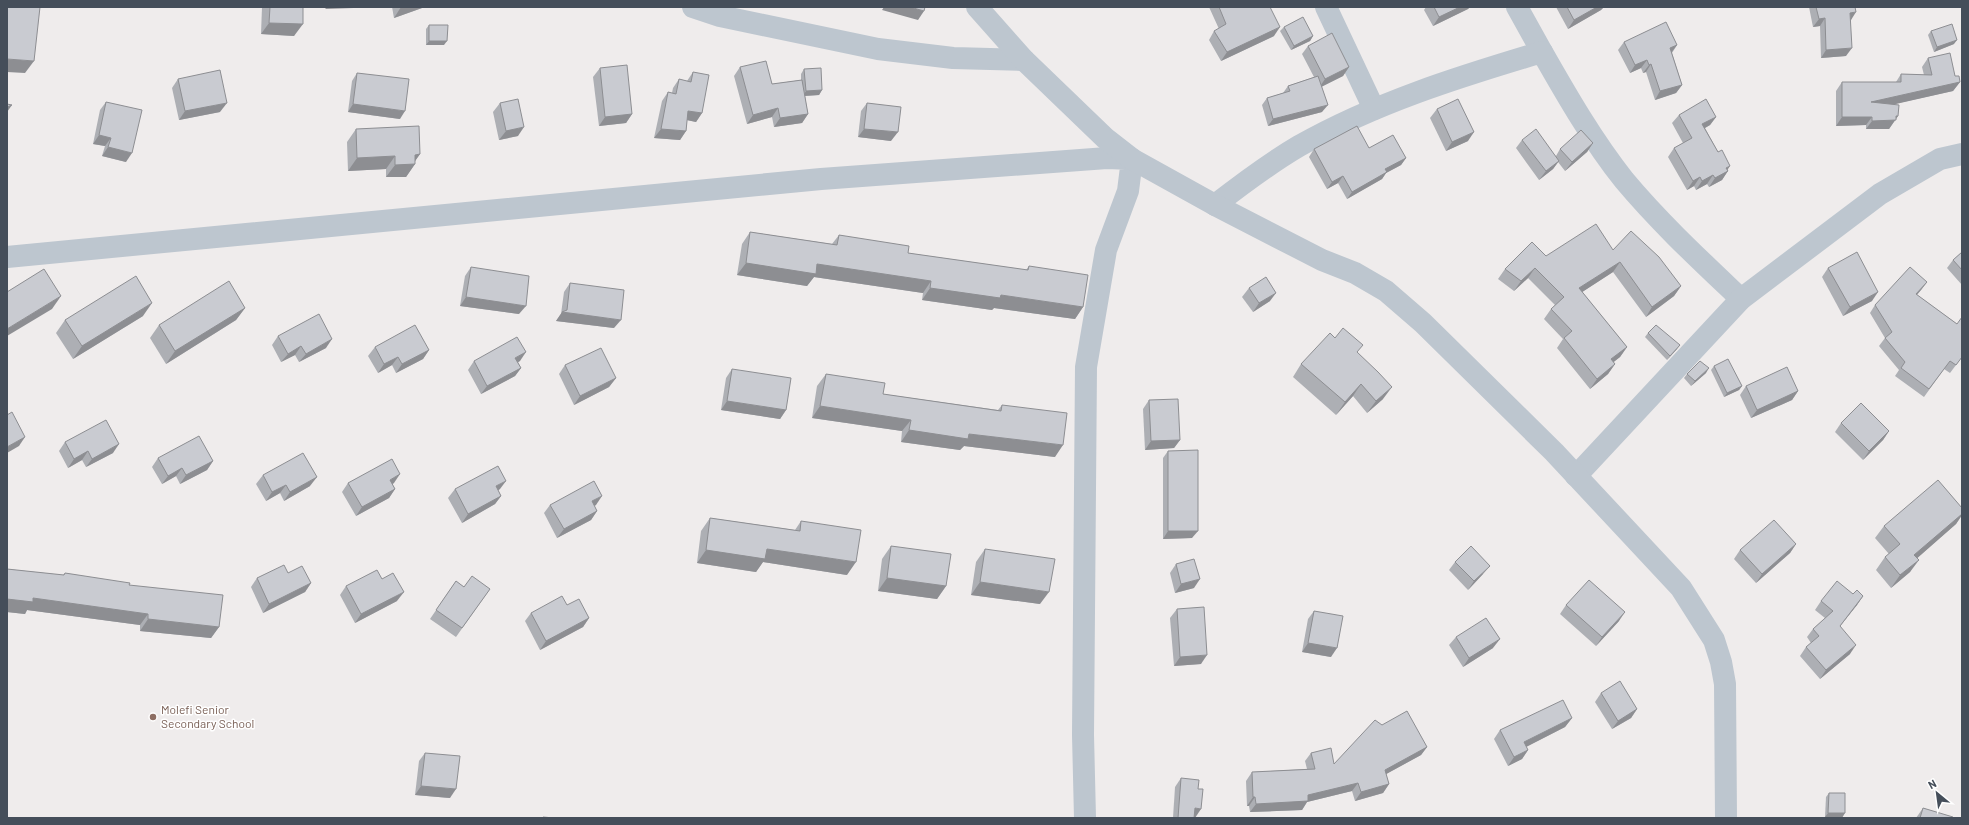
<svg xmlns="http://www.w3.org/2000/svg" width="1969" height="825" viewBox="0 0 1969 825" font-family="Barlow,sans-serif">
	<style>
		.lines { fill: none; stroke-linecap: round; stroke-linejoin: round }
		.minor { stroke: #bdc6cf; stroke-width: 22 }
		.tertiary { stroke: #bdc6cf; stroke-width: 22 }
		.wall { fill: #adafb4 }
		.shaded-wall { fill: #8d8e92 }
		.building { fill: #c9cbd1; stroke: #8d8e92 }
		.education-dot { fill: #8d6e63; stroke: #fff; stroke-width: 1.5 }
		.labels { text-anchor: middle; stroke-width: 3; stroke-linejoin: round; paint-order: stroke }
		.education-label { font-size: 12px; fill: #785e54; stroke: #fff; text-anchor: start }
	</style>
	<rect width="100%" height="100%" fill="#efecec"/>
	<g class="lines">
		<!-- minor -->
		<g class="minor">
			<path d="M693,7L720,16L878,49L953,58L1024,60"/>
			<path d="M1326,7L1374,109"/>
			<path d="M1517,7L1542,52"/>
			<path d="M1215,205C1242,184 1270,163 1299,146C1375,103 1458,77 1542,52C1567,96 1593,141 1624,180C1660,223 1701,261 1741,299"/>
			<path d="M7,257L821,179L1107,158L1132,159L1128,191L1106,250L1086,367L1083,735L1085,818"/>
			<path d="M1576,476L1741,299L1880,194L1940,159L1962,154"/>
		</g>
		<!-- tertiary -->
		<path class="tertiary" d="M977,7L1024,60L1105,138L1132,159L1215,205L1322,260L1355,273L1386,291L1423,323L1554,452L1681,588L1714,640L1721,662L1725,684L1726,818"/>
	</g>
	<!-- wall -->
	<g class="wall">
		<path d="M262,7H303L294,36L261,34Z"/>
		<path d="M392,7H423L422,8L394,18Z"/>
		<path d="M1209,7H1270L1274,36L1221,61L1209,40L1214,31L1219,29Z"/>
		<path d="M1426,7H1470L1468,9L1433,26L1424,10Z"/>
		<path d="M1556,7H1604L1601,10L1568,29Z"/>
		<path d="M1809,7H1855L1851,20L1846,56L1821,58L1820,26L1813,27Z"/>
		<path d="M429,25L444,45H426V29Z"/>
		<path d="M1284,27L1313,36L1310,41L1291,50L1280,31Z"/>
		<path d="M1931,31L1954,44L1934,52L1928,35Z"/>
		<path d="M1624,42L1677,45L1672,53L1682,85L1676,93L1655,100L1646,72L1643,73L1641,68L1630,73L1618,50Z"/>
		<path d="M1308,46L1349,67L1343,76L1321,87L1322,112L1268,126L1262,105L1267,98L1283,93L1288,86L1314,77L1302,54Z"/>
		<path d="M1928,58L1955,76L1960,82L1953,91L1894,104L1898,116L1889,129H1866V125L1836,126V91L1842,82H1896L1901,74L1924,75L1922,67Z"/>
		<path d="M740,67L772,84L801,80V74L804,69L822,90L819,95L805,96L808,114L802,123L774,127L772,117L747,124L734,76Z"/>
		<path d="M600,68L632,114L626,123L599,126L593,77Z"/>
		<path d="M693,72L702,113L696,122L687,120L686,131L680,140L654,138L662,101L668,92L672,93L673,88L679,79L687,81Z"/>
		<path d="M357,73L400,119L348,112L352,81Z"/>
		<path d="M178,79L220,112L179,120L172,88Z"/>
		<path d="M106,102L126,162L102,156L105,146L93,144L100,110Z"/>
		<path d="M500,103L518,136L499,140L493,112Z"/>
		<path d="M867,103L891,141L858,137L861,111Z"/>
		<path d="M1437,109L1468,141L1446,151L1430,118Z"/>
		<path d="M1679,115L1716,117L1710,125L1705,128L1728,170L1722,180L1709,187L1707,184L1696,190L1694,186L1687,190L1668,157L1674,148L1683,143L1672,123Z"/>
		<path d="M356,129L420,154L415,161V164L406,177H386V169L348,171L347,142Z"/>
		<path d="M1522,140L1556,156L1560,149L1593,143L1587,152L1565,171L1558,162L1553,169L1539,180L1516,148Z"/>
		<path d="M1369,148L1406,158L1401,165L1386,173L1382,179L1347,199L1338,183L1327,189L1309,157L1314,149Z"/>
		<path d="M750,232L832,244L839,235L908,253L1026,270L1029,266L1083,307L1075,319L994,308L992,310L922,300L923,293L814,277L807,286L737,275L742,244Z"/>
		<path d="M1613,250L1681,286L1674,296L1646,317L1613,272L1582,292L1627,347L1620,357L1613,362L1615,364L1608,374L1590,389L1557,348L1563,339L1544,319L1551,309L1555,305L1528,278L1514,291L1498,279L1505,269L1546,256Z"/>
		<path d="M1962,252V285L1947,268L1953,260Z"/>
		<path d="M471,267L519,314L460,306L465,276Z"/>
		<path d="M1828,268L1872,301L1843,316L1822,277Z"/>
		<path d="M1927,282L1921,290L1917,295L1957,324L1962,357L1950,373L1944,369L1924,397L1895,376L1899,370L1879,346L1885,338L1870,313L1875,305Z"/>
		<path d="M570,283L614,328L556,321L561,314L564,292Z"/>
		<path d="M1249,288L1270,301L1253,312L1242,297Z"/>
		<path d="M245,308L236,320L166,364L150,338L159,325Z"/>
		<path d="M143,316L73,359L56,333L65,320Z"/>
		<path d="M1648,333L1677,349L1667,360L1645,337Z"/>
		<path d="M278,336L326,348L299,362L295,355L281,362L272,345Z"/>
		<path d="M1335,338L1357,353L1383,399L1367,413L1353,396L1336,415L1293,377L1301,364Z"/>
		<path d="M375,347L429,350L423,359L396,373L392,365L378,373L368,356Z"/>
		<path d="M474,361H520L518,362L521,368L515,376L481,394L468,370Z"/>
		<path d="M565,365L616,378L609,387L574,405L559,374Z"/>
		<path d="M1714,366L1742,386L1739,390L1724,397L1711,370Z"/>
		<path d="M732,369L786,410L780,419L721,410L726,378Z"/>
		<path d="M1706,373L1691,386L1684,378L1687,374Z"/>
		<path d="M826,374L883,394L998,410L1002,405L1055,457L964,446L960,450L901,442L902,431L812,418L817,386Z"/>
		<path d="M1746,386L1798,391L1792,400L1751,418L1740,395Z"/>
		<path d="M1149,400L1180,440L1174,448L1145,450L1143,409Z"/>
		<path d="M1841,423L1889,431L1883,440L1863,460L1835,432Z"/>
		<path d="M65,442L113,453L86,467L82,460L68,468L59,451Z"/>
		<path d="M1168,451L1192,538L1163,539V458Z"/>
		<path d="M158,458L213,461L207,470L180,484L176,476L162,484L152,467Z"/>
		<path d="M263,475L310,486L284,501L280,493L266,501L256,484Z"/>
		<path d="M348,483H394L392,484L395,489L389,498L356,516L342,492Z"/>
		<path d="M455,489H500L498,490L501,496L495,504L462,523L448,498Z"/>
		<path d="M550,505H596L594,506L597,511L591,520L557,538L544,513Z"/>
		<path d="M1962,508V515L1956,524L1917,558L1910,572L1891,588L1876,570L1885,557L1889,554L1875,538L1884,526Z"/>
		<path d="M710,518L795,530L801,521L847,575L763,562L756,572L697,563L701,531Z"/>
		<path d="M1796,544L1790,553L1756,583L1734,559L1740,550Z"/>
		<path d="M891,546L946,586L937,599L878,591L882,559Z"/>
		<path d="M985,549L1040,604L971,595L976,562Z"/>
		<path d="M1455,562L1483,574L1468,590L1449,570Z"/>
		<path d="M1176,564L1194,588L1175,593L1170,573Z"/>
		<path d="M7,569L63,575L65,573L129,585L219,627L211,638L140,631V625L27,610L25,614L7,612Z"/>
		<path d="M288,573L311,583L305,592L263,613L251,587L257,578Z"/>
		<path d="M382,579L397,601L355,623L340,595L346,586Z"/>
		<path d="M456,581L464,587L490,589L456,637L430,619Z"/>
		<path d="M1853,594L1863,596L1857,605L1840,626L1850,654L1820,679L1800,656L1806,647L1811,643L1807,637L1813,629L1825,618L1815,610L1821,601Z"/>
		<path d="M567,605L589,618L583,627L540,650L525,621L531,613Z"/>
		<path d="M1566,605L1619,621L1596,646L1560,614Z"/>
		<path d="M1177,609L1201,664L1174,666L1170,618Z"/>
		<path d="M1314,611L1331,657L1302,652L1308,619Z"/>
		<path d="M1456,637L1493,648L1463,667L1449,645Z"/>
		<path d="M1601,693L1637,709L1631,718L1612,729L1595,702Z"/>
		<path d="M1572,718L1565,727L1526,747L1528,750L1522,759L1508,766L1494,739L1500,730Z"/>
		<path d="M1382,725L1427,747L1421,755L1386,774L1389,784L1383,793L1355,801L1352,791L1307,802L1302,810L1250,812L1249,806H1247L1246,781L1252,772L1307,769L1305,761L1311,753L1334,764Z"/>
		<path d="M425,753L450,798L415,795L419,761Z"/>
		<path d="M1181,778L1195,818H1173L1175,787Z"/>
		<path d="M1829,793L1842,818L1825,817L1826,797Z"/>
		<path d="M1923,808L1952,818H1916Z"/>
	</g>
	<!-- shaded-wall -->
	<g class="shaded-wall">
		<path d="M327,7H382L325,9Z"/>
		<path d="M401,7H423L422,8L394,18Z"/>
		<path d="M884,7H910L924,11L918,20L882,10Z"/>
		<path d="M1460,7H1470L1468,9L1433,26L1439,17Z"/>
		<path d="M1597,7H1604L1601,10L1568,29L1574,20Z"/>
		<path d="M1856,12L1851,20L1850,13Z"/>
		<path d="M1825,18L1820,26L1813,27L1819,19Z"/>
		<path d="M269,23L303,24L294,36L261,34Z"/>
		<path d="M1280,27L1274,36L1221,61L1227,52Z"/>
		<path d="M1313,36L1310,41L1291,50L1294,46Z"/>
		<path d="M1957,40L1954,44L1934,52L1937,47Z"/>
		<path d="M429,41H447L444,45H426Z"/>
		<path d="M1677,45L1671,53L1670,48Z"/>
		<path d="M1852,48L1846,56L1821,58L1826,50Z"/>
		<path d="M7,59L34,61L25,73L7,72Z"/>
		<path d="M1647,60L1641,68L1630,73L1635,65Z"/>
		<path d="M1651,64L1646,72L1643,73L1649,65Z"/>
		<path d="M1349,67L1343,76L1319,88L1325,79Z"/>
		<path d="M1960,82L1953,91L1865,111L1871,102Z"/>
		<path d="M1682,85L1676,93L1655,100L1660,91Z"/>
		<path d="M822,90L819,95L803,96L806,91Z"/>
		<path d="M227,103L220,112L179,120L185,111Z"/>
		<path d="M353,104L405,111L400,119L348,112Z"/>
		<path d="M12,105L7,112V107Z"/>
		<path d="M1328,105L1322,112L1268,126L1273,119Z"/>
		<path d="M778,108L772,117L747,124L753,115Z"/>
		<path d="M688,111L702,113L696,122L682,119Z"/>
		<path d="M632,114L626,123L599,126L605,117Z"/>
		<path d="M808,114L802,123L774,127L780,118Z"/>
		<path d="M1896,116H1898L1889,129H1866L1872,121Z"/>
		<path d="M1716,117L1710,125L1696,133L1702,124Z"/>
		<path d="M1842,117H1872L1866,125L1836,126Z"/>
		<path d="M524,127L518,136L499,140L506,131Z"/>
		<path d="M661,129L686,131L680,140L654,138Z"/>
		<path d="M864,129L898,132L891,141L858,137Z"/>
		<path d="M1474,132L1468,141L1446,151L1452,142Z"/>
		<path d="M99,135L111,138L105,146L93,144Z"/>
		<path d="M1593,143L1587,152L1565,171L1572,162Z"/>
		<path d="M108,147L132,153L126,162L102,156Z"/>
		<path d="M420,154L413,164H415L406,177H386L395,165L415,155Z"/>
		<path d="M395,156L386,169L348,171L357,158Z"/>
		<path d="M1406,158L1401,165L1386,173L1382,179L1347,199L1352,192L1385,169Z"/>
		<path d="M1559,161L1553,169L1539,180L1546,171Z"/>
		<path d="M1730,166L1726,172L1728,171L1722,180L1709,187L1715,178L1726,168Z"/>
		<path d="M1713,175L1707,184L1696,190L1702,181Z"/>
		<path d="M1343,176L1338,183L1327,189L1332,182Z"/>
		<path d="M1700,177L1694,186L1687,190L1693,181Z"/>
		<path d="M1620,262L1613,272L1573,298L1579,288Z"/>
		<path d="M746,263L817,264L931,281L923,293L814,277L807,286L737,275Z"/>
		<path d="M1535,268L1528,278L1514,291L1521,281Z"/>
		<path d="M1927,282L1921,290L1910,302L1916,294Z"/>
		<path d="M1681,286L1674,296L1646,317L1652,307Z"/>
		<path d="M930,288L1001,295L1083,307L1075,319L994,308L992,310L922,300Z"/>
		<path d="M1878,292L1872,301L1843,316L1850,307Z"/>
		<path d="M1276,293L1270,301L1253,312L1259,303Z"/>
		<path d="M61,296L52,309L7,336V329Z"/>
		<path d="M466,297L526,306L519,314L460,306Z"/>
		<path d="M152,303L143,316L73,359L82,346Z"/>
		<path d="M245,308L236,320L166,364L175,351Z"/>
		<path d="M562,312L621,320L614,328L556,321Z"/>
		<path d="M332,339L326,348L299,362L306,354Z"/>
		<path d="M1680,345L1677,349L1667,360L1670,356Z"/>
		<path d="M301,346L295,355L281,362L288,354Z"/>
		<path d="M1627,347L1620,357L1605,369L1611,359Z"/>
		<path d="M429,350L423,359L396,373L402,364Z"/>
		<path d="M526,352L520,361L509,367L515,358Z"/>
		<path d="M398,357L392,365L378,373L384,364Z"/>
		<path d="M1615,364L1608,374L1590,389L1597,379Z"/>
		<path d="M521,368L515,376L481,394L487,386Z"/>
		<path d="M1709,368L1706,373L1691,386L1695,381Z"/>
		<path d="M616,378L609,387L574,405L580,396Z"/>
		<path d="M1361,384L1353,396L1336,415L1345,402Z"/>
		<path d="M1742,386L1739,390L1724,397L1727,393Z"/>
		<path d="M1392,387L1383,399L1367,413L1376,401Z"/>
		<path d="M1798,391L1792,400L1751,418L1757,410Z"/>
		<path d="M727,401L786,410L780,419L721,410Z"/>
		<path d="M820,406L911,420L902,431L812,418Z"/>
		<path d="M909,430L969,434L1063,445L1055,457L964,446L960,450L901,442Z"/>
		<path d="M1889,431L1883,440L1863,460L1869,451Z"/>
		<path d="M25,437L19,446L7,453V447Z"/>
		<path d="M1180,440L1174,448L1145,450L1151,441Z"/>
		<path d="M119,444L113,453L86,467L92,459Z"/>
		<path d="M88,451L82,460L68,468L74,459Z"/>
		<path d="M213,461L207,470L180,484L186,475Z"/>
		<path d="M182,468L176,476L162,484L168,476Z"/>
		<path d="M400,474L394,483L384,489L390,480Z"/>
		<path d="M317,477L310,486L284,501L290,492Z"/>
		<path d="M506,481L500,489L490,495L496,486Z"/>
		<path d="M286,485L280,493L266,501L272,492Z"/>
		<path d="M395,489L389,498L356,516L362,507Z"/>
		<path d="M501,496L495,504L462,523L468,514Z"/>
		<path d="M602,496L596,505L586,510L592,501Z"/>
		<path d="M597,511L591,520L557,538L564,529Z"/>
		<path d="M1962,514V515L1956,524L1906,568L1914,555Z"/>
		<path d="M1168,531H1198L1192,538L1163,539Z"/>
		<path d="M1796,544L1790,553L1756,583L1762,574Z"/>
		<path d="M767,549L856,562L847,575L763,562L756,572L697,563L706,550Z"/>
		<path d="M1919,560L1910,572L1891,588L1900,575Z"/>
		<path d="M1490,566L1483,574L1468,590L1474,581Z"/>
		<path d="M887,578L946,586L937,599L878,591Z"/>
		<path d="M1200,579L1194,588L1175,593L1181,584Z"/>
		<path d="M980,582L1049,592L1040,604L971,595Z"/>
		<path d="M311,583L305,592L263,613L269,604Z"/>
		<path d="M404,592L397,601L355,623L361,614Z"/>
		<path d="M1863,596L1857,605L1833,635L1840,626Z"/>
		<path d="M33,598L148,614L140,625L27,610L25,614L7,612V599Z"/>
		<path d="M1625,612L1619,621L1596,646L1602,637Z"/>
		<path d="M589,618L583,627L540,650L546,641Z"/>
		<path d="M148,619L219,627L211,638L140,631Z"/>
		<path d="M1500,639L1493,648L1463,667L1469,658Z"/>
		<path d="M1308,643L1337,648L1331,657L1302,652Z"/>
		<path d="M1856,645L1850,654L1820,679L1826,670Z"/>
		<path d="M1207,655L1201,664L1174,666L1180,657Z"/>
		<path d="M1637,709L1631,718L1612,729L1618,721Z"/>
		<path d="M1572,718L1565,727L1518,751L1524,742Z"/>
		<path d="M1427,747L1421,755L1379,778L1385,770Z"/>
		<path d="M1528,750L1522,759L1508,766L1514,757Z"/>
		<path d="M1358,783L1352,791L1307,802L1302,810L1250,812L1256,804L1308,795Z"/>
		<path d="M1389,784L1383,793L1355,801L1361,792Z"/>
		<path d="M421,786L456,789L450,798L415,795Z"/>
		<path d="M1253,797H1255L1249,806H1247Z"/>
		<path d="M1195,808L1201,809L1195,818L1189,817Z"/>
		<path d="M1828,813H1845L1842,818L1825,817Z"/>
	</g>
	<!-- building -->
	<g class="building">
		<path d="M7,7H40L34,61L7,59Z"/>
		<path d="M270,7H303V24L269,23Z"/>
		<path d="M910,7H925L924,11Z"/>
		<path d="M1219,7H1270L1280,27L1227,52L1214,31L1226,24Z"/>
		<path d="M1434,7H1460L1439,17Z"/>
		<path d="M1567,7H1597L1574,20Z"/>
		<path d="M1816,7H1855L1856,12L1850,13L1852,48L1826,50L1825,18L1819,19Z"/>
		<path d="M1303,17L1313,36L1294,46L1284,27Z"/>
		<path d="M1666,22L1677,45L1670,48L1682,85L1660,91L1651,64L1649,65L1647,60L1635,65L1624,42Z"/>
		<path d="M1952,24L1957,40L1937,47L1931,31Z"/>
		<path d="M429,25H448L447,41H429Z"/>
		<path d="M1332,33L1349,67L1325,79L1308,46Z"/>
		<path d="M1950,53L1955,76H1959L1960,82L1871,102L1899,105L1898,116H1896V120L1872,121V117H1842V82H1901V74L1932,75L1928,58Z"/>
		<path d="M766,61L772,84L802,80L808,114L780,118L778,108L753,115L740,67Z"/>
		<path d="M627,65L632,114L605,117L600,68Z"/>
		<path d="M821,68L822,90L806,91L804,69Z"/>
		<path d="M220,70L227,103L185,111L178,79Z"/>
		<path d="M693,72L709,75L702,113L688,111L686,131L661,129L668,92L676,94L679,79L691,82Z"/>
		<path d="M357,73L409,79L405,111L353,104Z"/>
		<path d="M1318,76L1328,105L1273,119L1267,98L1290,91L1288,86Z"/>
		<path d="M518,99L524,127L506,131L500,103Z"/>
		<path d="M1458,99L1474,132L1452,142L1437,109Z"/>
		<path d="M1706,99L1716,117L1702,124L1718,152L1722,150L1730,166L1726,168L1728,171L1715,178L1713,175L1702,181L1700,177L1693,181L1674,148L1692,138L1679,115Z"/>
		<path d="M106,102L142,110L132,153L108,147L111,138L99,135Z"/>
		<path d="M867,103L901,107L898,132L864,129Z"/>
		<path d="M7,104L12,105L7,107Z"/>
		<path d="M419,126L420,154L415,155V164L395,165V156L357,158L356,129Z"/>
		<path d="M1357,126L1369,148L1393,135L1406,158L1385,169L1387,172L1352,192L1343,176L1332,182L1314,149Z"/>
		<path d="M1536,129L1559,161L1546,171L1522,140Z"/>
		<path d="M1581,130L1593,143L1572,162L1560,149Z"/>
		<path d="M1596,224L1613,250L1631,231L1659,257L1681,286L1652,307L1620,262L1579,288L1627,347L1611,359L1615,364L1597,379L1564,338L1572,331L1551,309L1564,297L1535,268L1521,281L1505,269L1532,242L1546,256Z"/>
		<path d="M750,232L837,245L839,235L909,246L908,253L1028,270L1029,266L1088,275L1083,307L1001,295L1000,298L930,288L931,281L817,264L816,274L746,263Z"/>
		<path d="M1857,252L1878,292L1850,307L1828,268Z"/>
		<path d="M1962,252V270L1953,260Z"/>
		<path d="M471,267L529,276L526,306L466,297Z"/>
		<path d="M1910,267L1927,282L1916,294L1957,324L1962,317V357L1956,365L1950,361L1929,389L1901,368L1905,362L1885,338L1892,332L1875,305Z"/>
		<path d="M44,269L61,296L7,329V292Z"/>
		<path d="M136,276L152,303L82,346L65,320Z"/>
		<path d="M1266,277L1276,293L1259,303L1249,288Z"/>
		<path d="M229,281L245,308L175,351L159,325Z"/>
		<path d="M570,283L624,290L621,320L562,312L567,310Z"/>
		<path d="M319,314L332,339L306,354L301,346L288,354L278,336Z"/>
		<path d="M415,325L429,350L402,364L398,357L384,364L375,347Z"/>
		<path d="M1656,325L1680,345L1670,356L1648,333Z"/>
		<path d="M1343,328L1363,345L1357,352L1378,372L1392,387L1376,401L1361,384L1345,402L1301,364L1330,333L1335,338Z"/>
		<path d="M517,337L526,352L515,358L521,368L487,386L474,361Z"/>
		<path d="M601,348L616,378L580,396L565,365Z"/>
		<path d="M1728,359L1742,386L1727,393L1714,366Z"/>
		<path d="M1700,361L1709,368L1695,381L1687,374Z"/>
		<path d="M1787,367L1798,391L1757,410L1746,386Z"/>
		<path d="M732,369L791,378L786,410L727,401Z"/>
		<path d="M826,374L885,383L883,394L1001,411L1002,405L1067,413L1063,445L969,434L968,439L909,430L911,420L820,406Z"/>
		<path d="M1178,399L1180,440L1151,441L1149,400Z"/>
		<path d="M1861,403L1889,431L1869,451L1841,423Z"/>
		<path d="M12,412L25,437L7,447V415Z"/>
		<path d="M106,420L119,444L92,459L88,451L74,459L65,442Z"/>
		<path d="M199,436L213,461L186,475L182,468L168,476L158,458Z"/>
		<path d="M1198,450V531H1168V451Z"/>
		<path d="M303,453L317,477L290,492L286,485L272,492L263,475Z"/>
		<path d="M392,459L400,474L390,480L395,489L362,507L348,483Z"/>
		<path d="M498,466L506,481L496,486L501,496L468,514L455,489Z"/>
		<path d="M1938,480L1962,508V514L1914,555L1919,560L1900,575L1885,557L1900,544L1884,526Z"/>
		<path d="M594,481L602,496L592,501L597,511L564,529L550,505Z"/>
		<path d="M710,518L800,531L801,521L861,530L856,562L767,549L765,559L706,550Z"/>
		<path d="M1774,520L1796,544L1762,574L1740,550Z"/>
		<path d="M891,546L951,554L946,586L887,578Z"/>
		<path d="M1471,546L1490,566L1474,581L1455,562Z"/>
		<path d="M985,549L1055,559L1049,592L980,582Z"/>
		<path d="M1194,559L1200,579L1181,584L1176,564Z"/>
		<path d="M284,565L288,573L302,566L311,583L269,604L257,578Z"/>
		<path d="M7,569L64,575L65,573L130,583L129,585L223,595L219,627L148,619V614L33,598V602L7,599Z"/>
		<path d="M377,570L382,579L393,573L404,592L361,614L346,586Z"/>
		<path d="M472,576L490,589L462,628L436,610L456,581L464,587Z"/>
		<path d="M1589,580L1625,612L1602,637L1566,605Z"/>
		<path d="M1837,581L1853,594L1857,590L1863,596L1840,626L1856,645L1826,670L1806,647L1819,636L1813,629L1833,611L1821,601Z"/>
		<path d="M562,596L567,605L579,599L589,618L546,641L531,613Z"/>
		<path d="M1204,607L1207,655L1180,657L1177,609Z"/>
		<path d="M1314,611L1343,616L1337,648L1308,643Z"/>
		<path d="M1486,618L1500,639L1469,658L1456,637Z"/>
		<path d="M1620,681L1637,709L1618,721L1601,693Z"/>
		<path d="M1563,700L1572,718L1524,742L1528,750L1514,757L1500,730Z"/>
		<path d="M1407,711L1427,747L1385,770L1389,784L1361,792L1358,783L1308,795V801L1256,804L1255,797H1253L1252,772L1315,769L1311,753L1331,748L1334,764L1375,720L1382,725Z"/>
		<path d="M425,753L460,756L456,789L421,786Z"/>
		<path d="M1181,778L1199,780L1198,789H1203L1201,809L1195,808L1194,818H1178Z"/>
		<path d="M1829,793H1845V813H1828Z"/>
		<path d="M1923,808L1953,817L1952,818H1920Z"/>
		<path d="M543,817L554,818H543Z"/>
	</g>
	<!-- markers -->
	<circle class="education-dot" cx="153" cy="717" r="4"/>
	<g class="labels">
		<!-- education labels -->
		<g class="education-label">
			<text x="161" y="714">Molefi Senior<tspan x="161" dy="14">Secondary School</tspan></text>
		</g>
	</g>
	<!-- border -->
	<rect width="1969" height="825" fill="none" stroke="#454e5a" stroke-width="16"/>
	<!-- north arrow -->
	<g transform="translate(1937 793) rotate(331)" stroke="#ffffff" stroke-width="3" paint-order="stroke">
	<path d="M0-3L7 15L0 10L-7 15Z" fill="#454e5a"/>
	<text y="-6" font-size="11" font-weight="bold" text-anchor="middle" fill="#454e5a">N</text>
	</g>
</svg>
